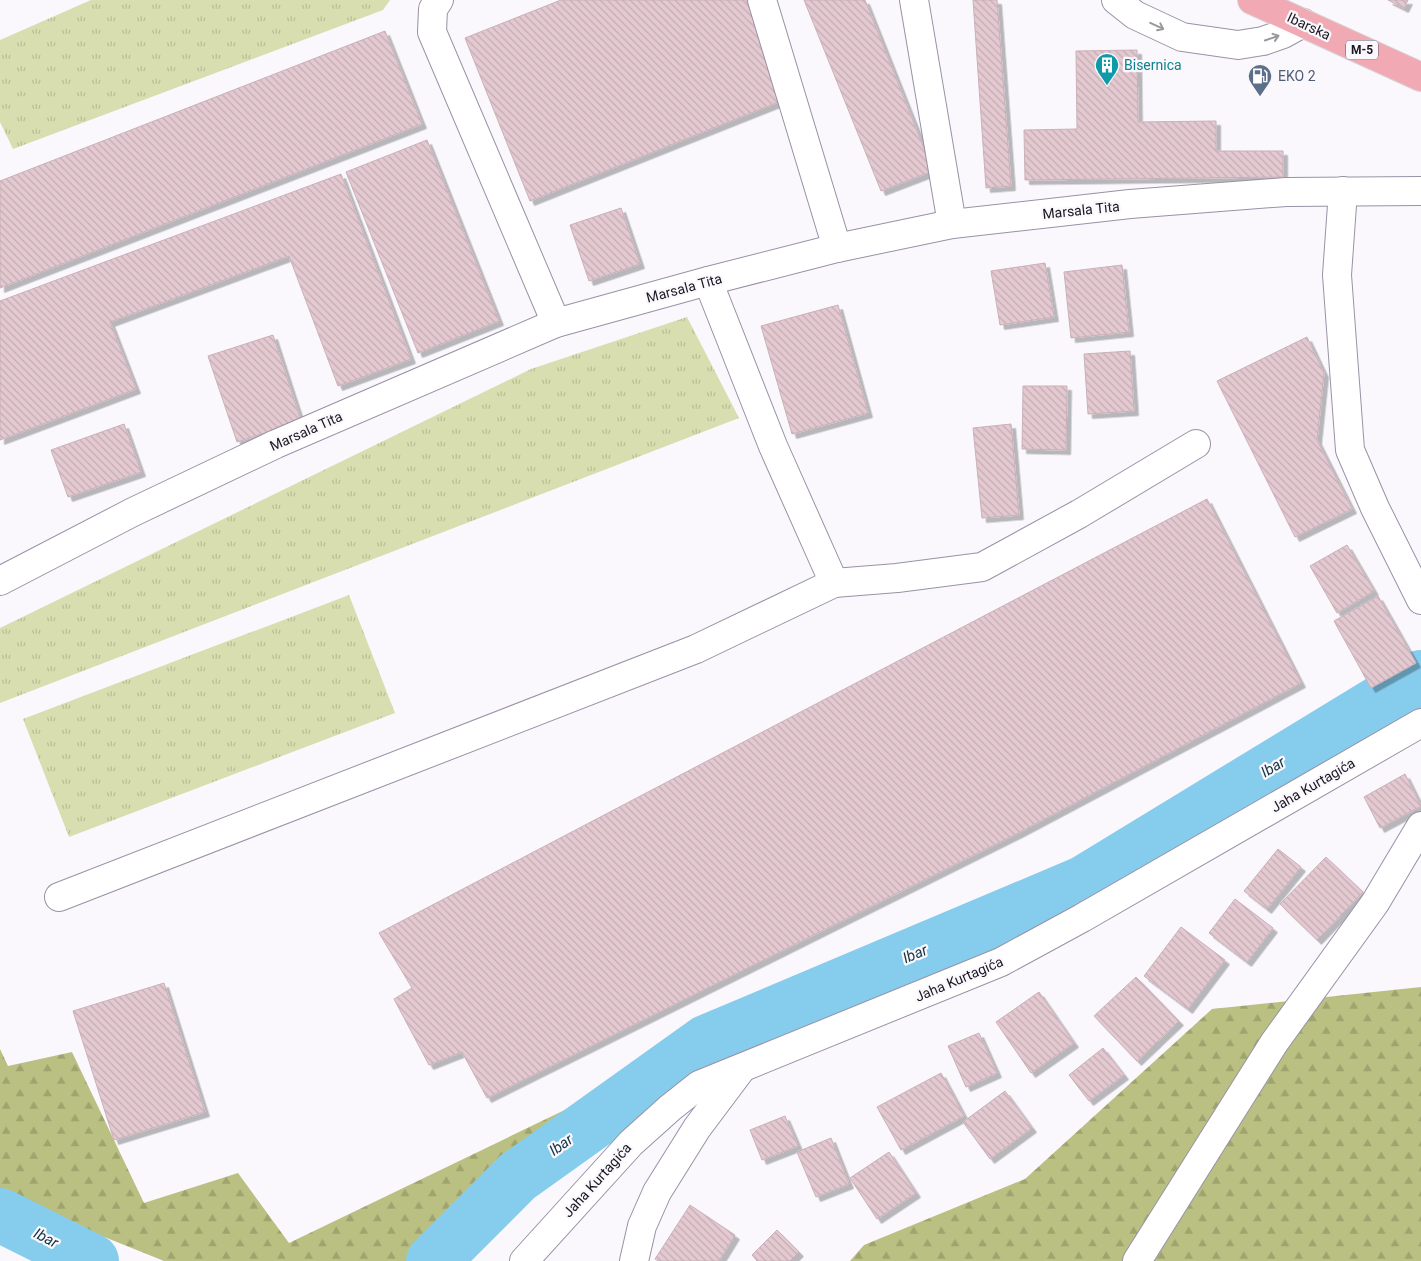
<svg xmlns="http://www.w3.org/2000/svg" width="1421" height="1261" viewBox="0 0 1421 1261" font-family="Roboto,sans-serif">
	<style>
		.grass { fill: url(#grass-tufts) }
		.forest { fill: url(#forest-firs) }
		.lines { fill: none; stroke-linecap: round; stroke-linejoin: round }
		.river { stroke: #86cced; stroke-width: 54 }
		.building { fill: url(#building-back-hatch); stroke: #cab0b8; filter: url(#shadow) }
		.minor-casing { stroke: #9991a6; stroke-width: 30 }
		.major-casing { stroke: #d6d5d7; stroke-width: 30 }
		.minor { stroke: #fff; stroke-width: 28 }
		.major { stroke: #f1aab3; stroke-width: 28 }
		.oneway { stroke: #98979b }
		.labels { text-anchor: middle; stroke-width: 4.5; stroke-linejoin: round; paint-order: stroke }
		.shield { fill: #faf8fd; stroke: #5e5b62; stroke-width: 1 }
		.shield-label { font-size: 12px; font-weight: bold; fill: #1b1820 }
		.street-label { font-size: 14px; fill: #1b1820; stroke: #faf8fd }
		.culture-label { font-size: 14px; fill: #0d838f; stroke: #faf8fd; text-anchor: start }
		.service-label { font-size: 14px; fill: #4e5e75; stroke: #faf8fd; text-anchor: start }
		.water-label { font-size: 15px; font-style: italic; fill: #133442; stroke: #faf8fd }
	</style>
	<defs>
		<pattern id="grass-tufts" width="24" height="20" patternUnits="userSpaceOnUse" patternTransform="scale(1.25)"><rect width="24" height="20" fill="#d8deaf"/><path d="M3 7l-1-3M5 7V3M7 7l1-3M15 17l-1-3M17 17v-4M19 17l1-3" fill="none" stroke="#b9be96"/></pattern>
		<pattern id="forest-firs" width="22" height="20" patternUnits="userSpaceOnUse" patternTransform="scale(1.25)"><rect width="22" height="20" fill="#bac081"/><path d="M5 1l3.5 6h-7zM16 11l3.5 6h-7z" fill="#9fa46f"/></pattern>
		<pattern id="building-back-hatch" width="6" height="6" patternUnits="userSpaceOnUse" patternTransform="scale(1.25)"><rect width="6" height="6" fill="#e4c9d1"/><path d="M-1 5l2 2M0 0l6 6M5-1l2 2" fill="none" stroke="#c3acb3"/></pattern>
		<filter id="shadow"><feDropShadow dx="4.5" dy="4.5" stdDeviation="0" flood-color="#0004"/></filter>
	</defs>
	<rect width="100%" height="100%" fill="#faf8fd"/>
	<!-- grass -->
	<g class="grass">
		<path d="M91,0H390L383,10L13,149L0,122V40Z"/>
		<path d="M687,317L739,418L0,703V628L531,369Z"/>
		<path d="M349,595L395,713L69,837L23,719Z"/>
	</g>
	<!-- forest -->
	<g class="forest">
		<path d="M1421,987V1261H850L864,1245L1025,1179L1212,1009Z"/>
		<path d="M0,1049L8,1066L72,1052L144,1203L238,1173L289,1243L573,1106L409,1261H164L0,1195Z"/>
	</g>
	<g class="lines">
		<!-- river -->
		<g class="river">
			<path d="M0,1215L92,1261"/>
			<path d="M433,1261L517,1177L706,1042L1083,883L1421,677"/>
		</g>
	</g>
	<!-- building -->
	<g class="building">
		<path d="M561,0H746L786,99L530,201L465,38Z"/>
		<path d="M804,0H865L933,171L881,191Z"/>
		<path d="M973,0H997L1011,186L986,188Z"/>
		<path d="M1388,0H1408L1404,8Z"/>
		<path d="M385,31L422,124L0,288V181Z"/>
		<path d="M1137,50L1138,122L1216,121V151H1283V177L1025,180L1024,130L1077,129L1076,51Z"/>
		<path d="M427,140L499,321L418,353L346,172Z"/>
		<path d="M341,174L411,359L338,386L289,256L110,322L136,389L0,440V301Z"/>
		<path d="M621,208L640,264L589,281L570,225Z"/>
		<path d="M1045,263L1054,317L1000,325L991,271Z"/>
		<path d="M1122,265L1129,332L1071,338L1064,272Z"/>
		<path d="M838,305L868,413L792,434L761,326Z"/>
		<path d="M273,335L301,421L237,442L208,356Z"/>
		<path d="M1307,337L1324,373L1317,440L1352,509L1295,537L1217,381Z"/>
		<path d="M1130,351L1134,411L1088,414L1084,354Z"/>
		<path d="M1023,386H1067L1066,450L1022,449Z"/>
		<path d="M124,424L141,472L68,497L51,450Z"/>
		<path d="M1011,424L1019,515L982,518L973,428Z"/>
		<path d="M1207,499L1301,683L1020,832L487,1098L462,1052L429,1065L394,999L412,988L379,933Z"/>
		<path d="M1347,545L1374,591L1337,613L1310,566Z"/>
		<path d="M1378,596L1416,663L1371,688L1334,621Z"/>
		<path d="M1405,774L1421,806L1380,828L1364,797Z"/>
		<path d="M1278,849L1301,867L1267,909L1244,891Z"/>
		<path d="M1326,857L1363,892L1317,940L1280,904Z"/>
		<path d="M1235,899L1273,928L1247,962L1209,933Z"/>
		<path d="M1181,927L1225,960L1188,1009L1144,976Z"/>
		<path d="M1136,977L1179,1021L1137,1061L1094,1016Z"/>
		<path d="M164,983L205,1112L114,1140L73,1011Z"/>
		<path d="M1039,992L1074,1043L1031,1073L996,1022Z"/>
		<path d="M979,1033L997,1073L966,1087L948,1046Z"/>
		<path d="M1103,1048L1124,1075L1089,1101L1069,1075Z"/>
		<path d="M941,1073L964,1116L901,1150L877,1107Z"/>
		<path d="M1005,1091L1032,1128L990,1159L963,1122Z"/>
		<path d="M785,1116L798,1146L762,1160L750,1130Z"/>
		<path d="M831,1138L849,1184L816,1197L797,1152Z"/>
		<path d="M889,1152L916,1193L877,1219L850,1178Z"/>
		<path d="M690,1205L735,1235L719,1261H658L655,1259Z"/>
		<path d="M777,1230L799,1252L790,1261H757L752,1255Z"/>
	</g>
	<g class="lines">
		<!-- minor casing -->
		<g class="minor-casing">
			<g id="minor">
				<path d="M439,0L433,9L432,32L556,323"/>
				<path d="M762,0L837,248"/>
				<path d="M914,0L952,224"/>
				<path d="M1116,0L1135,15L1182,37L1238,45L1263,41L1283,34L1303,23"/>
				<path d="M1343,191L1337,275L1350,450L1375,508L1421,600"/>
				<path d="M0,581L133,512L276,444L556,323L708,281L837,248L952,224L1130,204L1286,192L1421,191"/>
				<path d="M834,583L897,578L982,567L1079,514L1196,444"/>
				<path d="M59,897L696,649L834,583L773,446L708,281"/>
				<path d="M524,1261L631,1143L670,1108L699,1085L1001,962L1082,918L1421,723"/>
				<path d="M634,1261L642,1226L657,1192L697,1128L742,1068"/>
				<path d="M1137,1261L1274,1043L1375,903L1421,826"/>
			</g>
		</g>
		<!-- major casing -->
		<g class="major-casing">
			<path id="major" d="M1252,0L1421,77"/>
		</g>
		<!-- minor -->
		<use href="#minor" class="minor"/>
		<!-- major -->
		<use href="#major" class="major"/>
	</g>
	<!-- one-way arrows -->
	<defs><path id="oneway-shaft" d="M-6 0H5M1.5-3L5.5 0L1.5 3" fill="none" stroke-width="1.6" stroke-linecap="round" stroke-linejoin="round" transform="scale(1.25)"/></defs>
	<g class="oneway">
		<use href="#oneway-shaft" transform="translate(1157 26) rotate(25)"/>
		<use href="#oneway-shaft" transform="translate(1272 38) rotate(-19)"/>
	</g>
	<!-- icons -->
	<defs>
		<g id="building-pin" transform="scale(1.25)"><path d="M0 17L-7.5 6A9.5 9.5 0 1 1 7.5 6Z" fill="#0f9aa8" stroke="#faf8fd"/><path d="M-4-6H4V6H1V3H-1V6H-4ZM-2.5-4.3h1.7v1.8h-1.7ZM.8-4.3h1.7v1.8H.8ZM-2.5-1h1.7V.8h-1.7ZM.8-1h1.7V.8H.8Z" fill="#fff"/></g>
		<g id="fuel-pin" transform="scale(1.25)"><path d="M0 17L-7.5 6A9.5 9.5 0 1 1 7.5 6Z" fill="#5c6f8a" stroke="#faf8fd"/><path d="M-5.5-6h7V0h2V4h1.3V-2.5L3-4.5l.8-.8L6-3V5H2.5V1h-1V6h-7ZM-4.2-4.7v3.2H.2V-4.7Z" fill="#fff"/></g>
	</defs>
	<g fill-rule="evenodd">
		<use href="#building-pin" x="1107" y="65"/>
		<use href="#fuel-pin" x="1260" y="76"/>
	</g>
	<g class="labels">
		<!-- shield labels -->
		<rect class="shield" x="1346" y="40.5" width="32" height="19" rx="4"/>
		<g class="shield-label">
			<text x="1362" y="54">M-5</text>
		</g>
		<!-- street labels -->
		<g class="street-label">
			<text transform="translate(1309 26) rotate(25)" y="5">Ibarska</text>
			<text transform="translate(1081 210) rotate(-6)" y="5">Marsala Tita</text>
			<text transform="translate(684 288) rotate(-15)" y="5">Marsala Tita</text>
			<text transform="translate(306 431) rotate(-24)" y="5">Marsala Tita</text>
			<text transform="translate(1313 785) rotate(-30)" y="5">Jaha Kurtagića</text>
			<text transform="translate(959 979) rotate(-23)" y="5">Jaha Kurtagića</text>
			<text transform="translate(597 1180) rotate(-48)" y="5">Jaha Kurtagića</text>
		</g>
		<!-- culture labels -->
		<g class="culture-label">
			<text x="1124" y="70">Bisernica</text>
		</g>
		<!-- service labels -->
		<g class="service-label">
			<text x="1278" y="81">EKO 2</text>
		</g>
		<!-- water labels -->
		<g class="water-label">
			<text transform="translate(1273 767) rotate(-31)" y="5">Ibar</text>
			<text transform="translate(915 954) rotate(-23)" y="5">Ibar</text>
			<text transform="translate(561 1145) rotate(-35)" y="5">Ibar</text>
			<text transform="translate(46 1238) rotate(27)" y="5">Ibar</text>
		</g>
	</g>
</svg>
